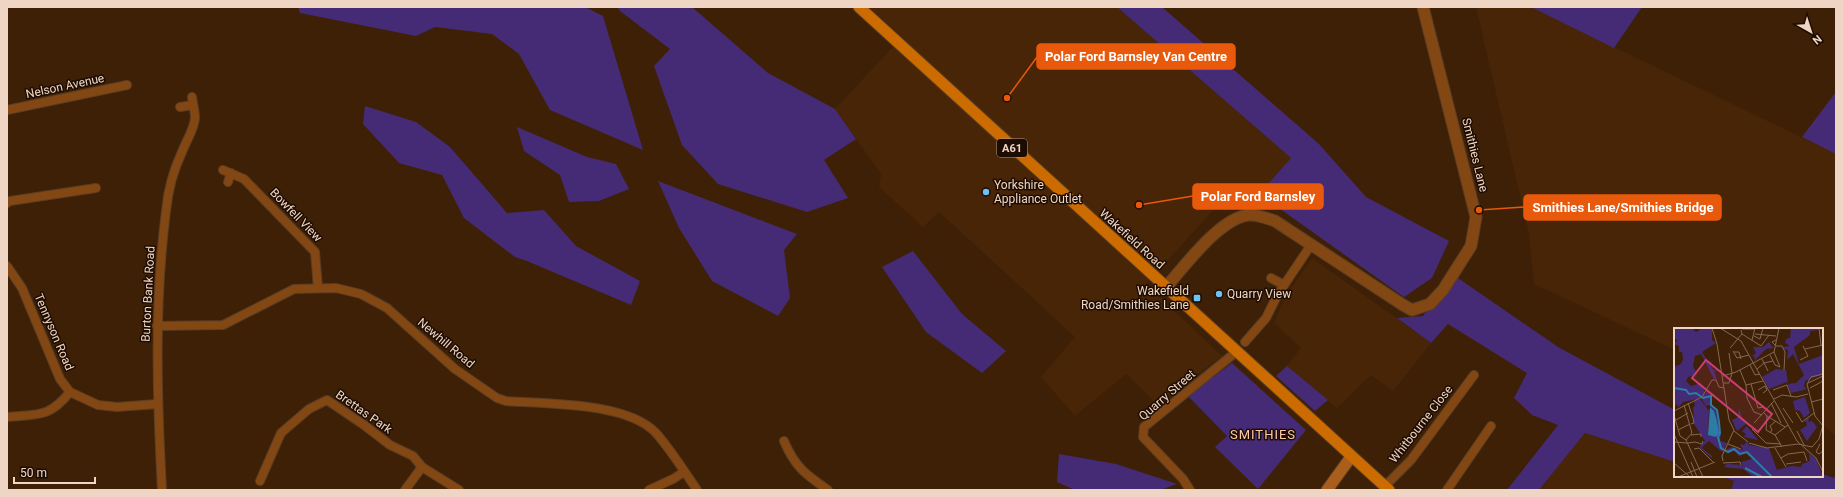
<svg xmlns="http://www.w3.org/2000/svg" width="1843" height="497" viewBox="0 0 1843 497" font-family="Roboto,sans-serif">
	<style>
		.built { fill: #482506 }
		.green { fill: #452b75 }
		.lines { fill: none; stroke-linecap: round; stroke-linejoin: round }
		.minor-casing { stroke: #5a3d24; stroke-width: 10 }
		.tertiary-casing { stroke: #5a3d24; stroke-width: 13 }
		.secondary-casing { stroke: #5a3d24; stroke-width: 13 }
		.primary-casing { stroke: #5a3d24; stroke-width: 13 }
		.minor { stroke: #834714; stroke-width: 8 }
		.tertiary { stroke: #834714; stroke-width: 11 }
		.secondary { stroke: #a95e1c; stroke-width: 11 }
		.primary { stroke: #cc6b00; stroke-width: 11 }
		.poi-dot { fill: #6ec2f3; stroke: #1d0c02; stroke-width: 1.5 }
		.labels { text-anchor: middle; stroke-width: 3; stroke-linejoin: round; paint-order: stroke }
		.shield { fill: #1d0c02; stroke: #b09989; stroke-width: 1 }
		.shield-label { font-size: 11px; font-weight: bold; fill: #efd5c3 }
		.street-label { font-size: 12px; fill: #efd5c3; stroke: #1d0c02 }
		.poi-label { font-size: 12px; fill: #efd5c3; stroke: #1d0c02; text-anchor: start }
		.neighbourhood-label { font-size: 13px; letter-spacing: 1px; fill: #fecba7; stroke: #1d0c02 }
		.inset-river { fill: none; stroke: #2d7ca6; stroke-width: 2 }
		.inset-road { fill: none; stroke: #856852; stroke-width: 1 }
		.view { fill: #cb3e70; fill-opacity: 0.15; stroke: #cb3e70; stroke-width: 2 }
		.inset-edge { fill: none; stroke: #efd5c3; stroke-width: 2 }
		.leader { fill: none; stroke: #e8590c; stroke-width: 1.5 }
		.callout-dot { fill: #e8590c; stroke: #1d0c02; stroke-width: 1.5 }
		.callout { fill: #e8590c; stroke: #e8590c; stroke-width: 1.5 }
		.callout-label { font-size: 13px; text-anchor: middle; font-weight: bold; fill: #fff }
	</style>
	<rect width="100%" height="100%" fill="#3e2006"/>
	<!-- built -->
	<g class="built">
		<path d="M869,7H1117L1291,158L1252,202L1236,185L1146,284L1222,356L1157,404L1126,374L1075,416L1041,377L1075,337L939,212L923,227L879,187L881,174L835,109L902,37Z"/>
		<path d="M1476,7H1531L1836,154V437L1822,424V329H1675V350L1534,284L1529,234Z"/>
		<path d="M1312,258L1431,343L1393,391L1371,375L1337,408L1287,366L1301,348L1274,323L1286,296Z"/>
		<path d="M1585,433L1675,462V476H1720L1734,481L1731,490H1539Z"/>
	</g>
	<!-- green -->
	<g class="green">
		<path d="M298,7H585L603,16L643,150L550,110L519,54L492,34L435,27L416,36L300,13Z"/>
		<path d="M617,7H692L768,73L835,109L856,139L824,160L848,198L807,212L718,184L682,145L654,66L670,49L620,11Z"/>
		<path d="M1117,7H1162L1319,144L1366,197L1449,241L1432,278L1404,297L1259,194L1291,158Z"/>
		<path d="M1531,7H1642L1614,48Z"/>
		<path d="M1836,92V154L1802,137Z"/>
		<path d="M365,106L416,122L450,147L507,213L544,210L576,246L640,281L631,305L527,261L515,257L464,218L442,175L399,163L363,124Z"/>
		<path d="M517,127L587,157L616,164L629,189L599,201L569,202L560,175L524,151Z"/>
		<path d="M658,181L797,234L784,250L790,298L778,316L712,281L679,228Z"/>
		<path d="M913,251L962,314L1006,351L982,373L926,332L882,267Z"/>
		<path d="M1455,276L1558,347L1675,410V462L1585,433L1539,490H1507L1558,425L1532,415L1514,398L1527,373L1448,324L1431,343L1397,318L1423,316Z"/>
		<path d="M1232,363L1306,430L1258,489L1215,447L1227,436L1188,396Z"/>
		<path d="M1287,366L1328,400L1315,411L1276,376Z"/>
		<path d="M1059,454L1116,464L1177,484L1160,490H1075L1057,482Z"/>
		<path d="M1836,473V490H1731L1734,481L1720,476H1822V474L1834,478Z"/>
	</g>
	<g class="lines">
		<!-- minor casing -->
		<g class="minor-casing">
			<g id="minor">
				<path d="M180,107L193,105"/>
				<path d="M7,110L127,85"/>
				<path d="M223,170L244,179L315,252L318,288"/>
				<path d="M228,182L231,173"/>
				<path d="M7,203L10,201L96,188"/>
				<path d="M7,266L22,288L60,379L70,392L98,405L117,407L157,404"/>
				<path d="M1271,278L1284,285"/>
				<path d="M157,326L223,325L294,289L336,288L361,294L387,308L455,369L497,398L506,401C547,404 627,402 656,433C671,450 684,471 697,490"/>
				<path d="M1245,342L1266,318L1278,294L1311,245"/>
				<path d="M7,417C38,414 49,418 70,392"/>
				<path d="M784,441C795,467 805,474 828,490"/>
				<path d="M260,481L281,433L309,409L327,400L364,425L390,445L413,456L422,467L459,490"/>
				<path d="M1385,486L1411,460L1474,375"/>
				<path d="M162,490C157,397 154,304 166,211C168,190 173,171 182,152C186,141 194,130 195,118C195,112 193,104 192,97"/>
				<path d="M405,490L422,467"/>
				<path d="M649,490L673,479L684,472"/>
				<path d="M1190,490L1183,479L1143,437L1144,427L1236,352"/>
				<path d="M1447,490L1491,426"/>
			</g>
		</g>
		<!-- tertiary casing -->
		<g class="tertiary-casing">
			<path id="tertiary" d="M1166,287C1185,266 1219,219 1248,215C1257,214 1266,218 1275,221L1403,305L1412,310L1430,304L1443,290L1471,246L1476,217L1423,7"/>
		</g>
		<!-- secondary casing -->
		<g class="secondary-casing">
			<path id="secondary" d="M1327,490L1351,457"/>
		</g>
		<!-- primary casing -->
		<g class="primary-casing">
			<path id="primary" d="M859,7L1389,490"/>
		</g>
		<!-- minor -->
		<use href="#minor" class="minor"/>
		<!-- tertiary -->
		<use href="#tertiary" class="tertiary"/>
		<!-- secondary -->
		<use href="#secondary" class="secondary"/>
		<!-- primary -->
		<use href="#primary" class="primary"/>
	</g>
	<!-- markers -->
	<g class="poi-dot">
		<circle cx="986" cy="192" r="4"/>
		<circle cx="1219" cy="294" r="4"/>
		<rect x="1193" y="294" width="8" height="8" rx="2"/>
	</g>
	<g class="labels">
		<!-- shield labels -->
		<rect class="shield" x="997" y="139" width="30" height="18" rx="3"/>
		<g class="shield-label">
			<text x="1012" y="152">A61</text>
		</g>
		<!-- street labels -->
		<g class="street-label">
			<text transform="translate(65 86) rotate(-12)" y="4">Nelson Avenue</text>
			<text transform="translate(1475 155) rotate(76)" y="4">Smithies Lane</text>
			<text transform="translate(296 215) rotate(46)" y="4">Bowfell View</text>
			<text transform="translate(1132 239) rotate(42)" y="4">Wakefield Road</text>
			<text transform="translate(148 294) rotate(-87)" y="4">Burton Bank Road</text>
			<text transform="translate(54 332) rotate(67)" y="4">Tennyson Road</text>
			<text transform="translate(446 343) rotate(40)" y="4">Newhill Road</text>
			<text transform="translate(1167 395) rotate(-41)" y="4">Quarry Street</text>
			<text transform="translate(364 412) rotate(35)" y="4">Brettas Park</text>
			<text transform="translate(1421 424) rotate(-52)" y="4">Whitbourne Close</text>
		</g>
		<!-- poi labels -->
		<g class="poi-label">
			<text x="994" y="189">Yorkshire<tspan x="994" dy="14">Appliance Outlet</tspan></text>
			<text x="1189" y="295" text-anchor="end">Wakefield<tspan x="1189" dy="14">Road/Smithies Lane</tspan></text>
			<text x="1227" y="298">Quarry View</text>
		</g>
		<!-- neighbourhood labels -->
		<g class="neighbourhood-label">
			<text x="1263" y="439">SMITHIES</text>
		</g>
	</g>
	<!-- overview -->
	<g transform="translate(1674 328)">
		<rect width="149" height="149" fill="#3e2006"/>
		<path d="M0,0H18L22,4L28,0L38,1V12L42,15L28,24L35,35L39,32L36,36L39,42H47L40,43L43,52L40,51L27,26L21,28L19,38L23,46L14,49L12,53L17,58L27,55L31,65L24,71L9,74L5,79L2,76L0,82V65L3,66L0,64V39L7,36L9,31L8,24H5V18L0,16L3,12L0,10ZM117,0H145V2L136,3V7L120,19L125,36L149,27V46L131,53L130,59L133,60L130,62L117,65L113,54L95,61L88,49L102,41L112,42L114,56L122,55L130,47L119,26L113,32L114,22L109,21V19L116,18L111,15L112,11L116,10ZM95,14L99,20L92,21L81,32L80,28L77,29L82,25L79,19H89ZM33,63L37,69V77L43,82L47,105L46,113L53,115L48,124L35,113L29,118L28,120L38,128V130L27,121L26,118L31,113L20,96L19,79L21,78L20,73L26,71L35,83L34,107L43,100L40,83L35,77L32,78L27,70ZM131,69L136,85L130,90L126,83L121,82L119,73ZM65,80L67,88L73,95L63,103L58,92L64,89ZM135,90L134,94L138,93L143,99L133,113L126,102L133,97L131,92ZM73,98L84,112L70,109L72,106L68,103ZM73,113L75,117L95,120L103,142L117,138L127,139L128,136L136,133L135,126L125,117L142,131L149,149H79L69,141L50,139L53,136L69,137L67,134L78,131L72,125L65,128L59,122L55,125L51,122L58,119L69,122L66,116L70,117Z" fill="#452b75"/>
		<path d="M36,79L40,83L43,93L45,105L42,109L34,107Z" fill="#2d7ca6"/>
		<path class="inset-river" d="M0,60L12,62L15,66L22,65L29,70L37,68V77L43,82L45,94L46,105L44,109L47,120L54,124L60,121L66,126L73,124L98,149M71,140L88,149"/>
		<path class="inset-road" d="M38,0L43,16L55,92L60,102L48,128L49,133M46,0L67,13L123,113L142,130L149,144M145,0L147,17M68,1H81M68,6L87,18L95,7M81,6L102,8M80,8L86,11L89,0M78,12L81,0M102,12L98,14L102,18H108L111,24L110,42M56,20L68,6L67,2M131,21L149,17M59,23L63,30L75,27M60,24H65L67,31M96,27L101,37L106,39L100,24M88,31L94,43M126,32L134,28L129,18M76,37L81,47L86,46M83,41L90,35L99,33M66,42L72,57L73,70L80,84L88,87M49,48L62,44L100,24L105,0M50,55H55L58,45L55,25M134,55L149,48M77,56L84,80L89,79M72,57L89,53M136,60L149,53M84,62L91,58L93,62L89,65M99,62L113,57L117,68M100,71L108,67L122,69L134,66M137,74L149,71M14,75L19,90L20,95L17,96M97,75L107,95M10,77L18,105L12,112M109,80L119,95M0,83L28,69L38,52H42L45,59L50,60M122,84L128,94L140,85M90,85L93,88L92,102L101,107L108,119M0,87L6,108L12,112M93,88L111,99M2,92L14,85M80,95L100,73M149,98L141,88L133,56L137,49L149,46M78,101L92,115L107,116M4,102L16,96M60,103L74,114M123,103L130,117M96,105L98,102L96,98L102,93M0,106L19,149M17,107L27,106V109M101,107L114,97M12,112L29,149M0,114L13,115M14,115L21,114L28,116L29,113M75,115L93,120L124,116L138,119L145,111L149,97M54,116L67,121M146,116L142,124L145,126L149,123M101,120L112,139M20,121L25,120L39,134M107,130L114,126L130,124L133,133M17,134L23,149M0,135L16,149M49,135L66,134L67,137M112,136L127,134M4,149L41,134"/>
		<path class="view" d="M32,32L98,86L84,104L18,50Z"/>
		<rect width="149" height="149" class="inset-edge"/>
	</g>
	<!-- callouts -->
	<path class="leader" d="M1007 98L1037 57M1139 205L1193 196M1479 210L1524 207"/>
	<g class="callout-dot">
		<circle cx="1007" cy="98" r="4"/>
		<circle cx="1139" cy="205" r="4"/>
		<circle cx="1479" cy="210" r="4"/>
	</g>
	<g class="callout">
		<rect x="1037" y="44" width="198" height="25" rx="4"/>
		<rect x="1193" y="184" width="130" height="25" rx="4"/>
		<rect x="1524" y="195" width="197" height="25" rx="4"/>
	</g>
	<g class="callout-label">
		<text x="1136" y="61">Polar Ford Barnsley Van Centre</text>
		<text x="1258" y="201">Polar Ford Barnsley</text>
		<text x="1623" y="212">Smithies Lane/Smithies Bridge</text>
	</g>
	<!-- border -->
	<rect width="1843" height="497" fill="none" stroke="#efd5c3" stroke-width="16"/>
	<!-- north arrow -->
	<g transform="translate(1811 32) rotate(141)" stroke="#1d0c02" stroke-width="3" paint-order="stroke">
	<path d="M0-3L7 15L0 10L-7 15Z" fill="#efd5c3"/>
	<text y="-6" font-size="11" font-weight="bold" text-anchor="middle" fill="#efd5c3">N</text>
	</g>
	<!-- scale -->
	<path d="M14 477v6h81v-6" fill="none" stroke="#efd5c3" stroke-width="2"/>
	<text x="20" y="477" font-size="12" fill="#efd5c3" stroke="#1d0c02" stroke-width="3" paint-order="stroke">50 m</text>
</svg>
